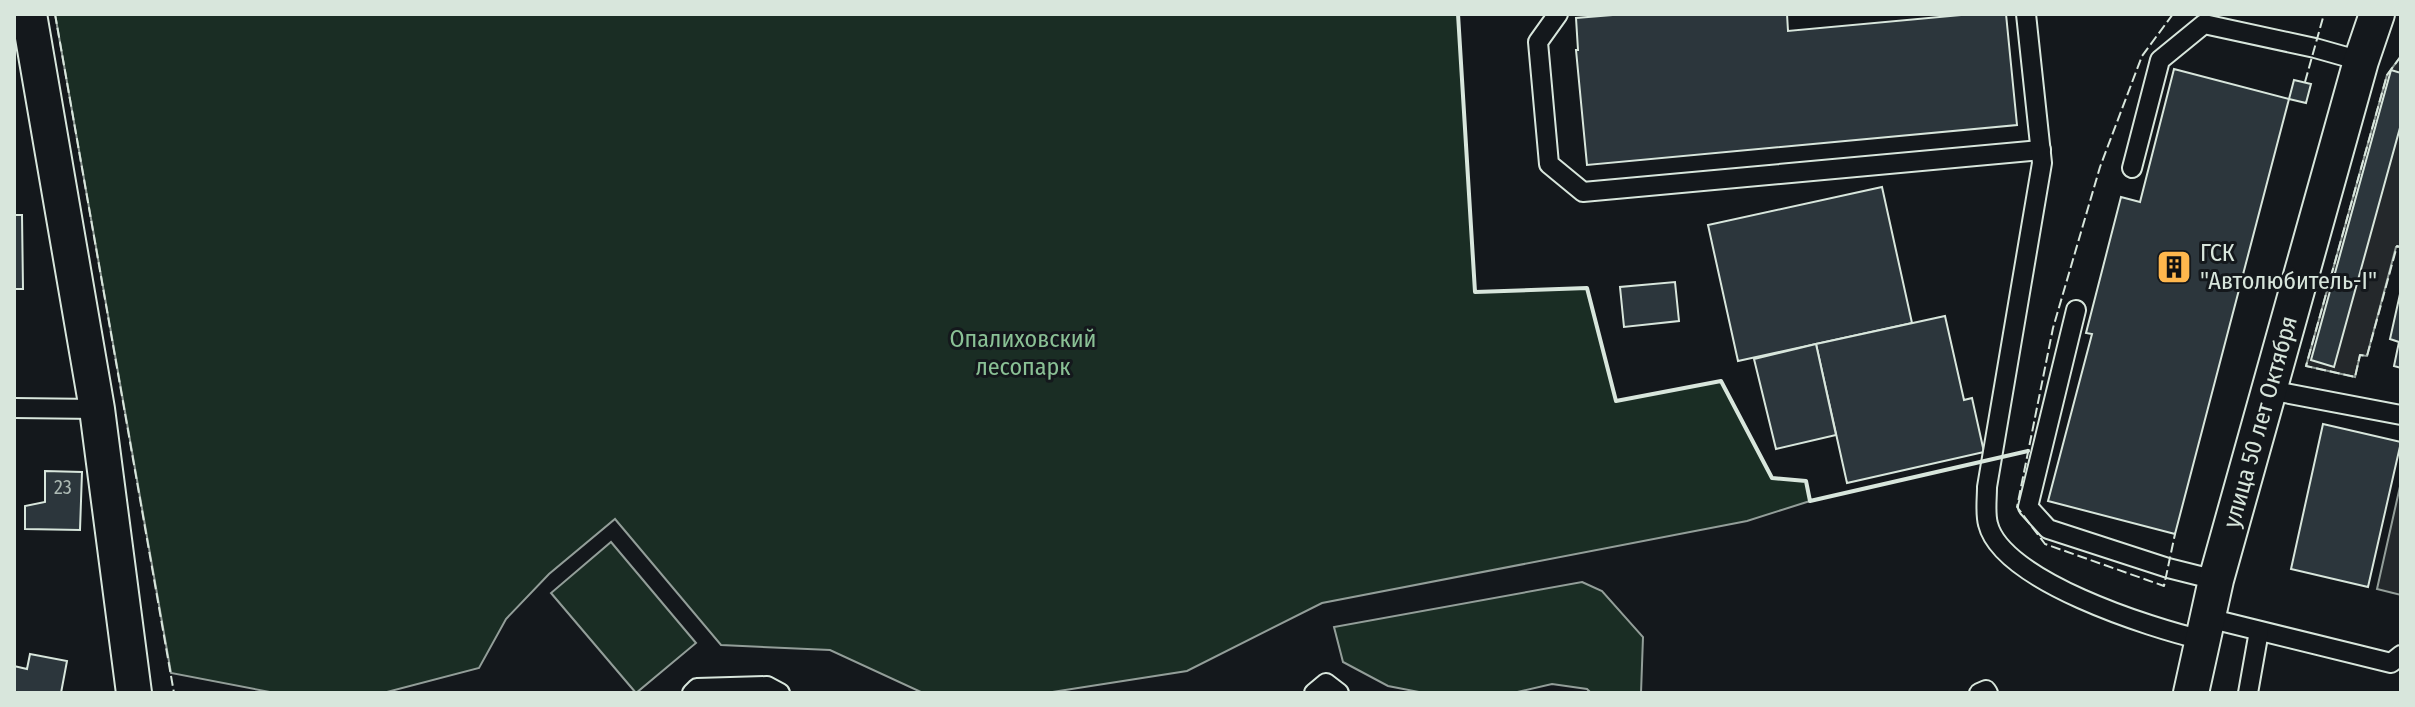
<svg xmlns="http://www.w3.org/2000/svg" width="2415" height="707" viewBox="0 0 2415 707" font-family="'Fira Sans Condensed',sans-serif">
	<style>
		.green { fill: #1a2d24; stroke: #939e99; stroke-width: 2 }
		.parking { fill: #24282b; stroke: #939e99; stroke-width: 2 }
		.building { fill: #2c363c; stroke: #d8e6dc; stroke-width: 2 }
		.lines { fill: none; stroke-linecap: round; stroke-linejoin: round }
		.lane-casing { stroke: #d8e6dc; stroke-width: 22 }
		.street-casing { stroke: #d8e6dc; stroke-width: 38 }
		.lane { stroke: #14181c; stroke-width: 18 }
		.street { stroke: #14181c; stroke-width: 34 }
		.fence { stroke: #d8e6dc; stroke-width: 2; stroke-dasharray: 10 4; stroke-linecap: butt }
		.wall { stroke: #d8e6dc; stroke-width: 4 }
		.labels { text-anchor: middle; stroke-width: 6; stroke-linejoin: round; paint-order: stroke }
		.number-label { font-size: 20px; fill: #adbab4 }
		.poi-label { font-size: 24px; fill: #d8e6dc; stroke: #14181c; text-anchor: start }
		.park-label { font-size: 24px; fill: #8ac095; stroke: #14181c }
		.street-label { font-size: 24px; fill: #d8e6dc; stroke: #14181c }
	</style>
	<rect width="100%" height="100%" fill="#14181c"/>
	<!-- green -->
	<g class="green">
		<path d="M55,14H1458L1475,292L1587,288L1616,401L1721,381L1772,478L1806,481L1810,501L1747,521L1322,603L1187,671L1046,693H923L830,650L721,645L615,519L549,574L506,619L479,668L387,692L350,693H275L171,673Z"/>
		<path d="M611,542L696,643L636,693L551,593Z"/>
		<path d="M1582,582L1602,591L1643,637L1641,693H1591L1587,689L1552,684L1513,693H1424L1388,686L1343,662L1334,627Z"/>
	</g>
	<!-- parking -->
	<g class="parking">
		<path d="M2401,56V247H2396L2367,356L2360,355L2355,377L2306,366L2387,75Z"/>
		<path d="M2401,482V595L2377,589Z"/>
	</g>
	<!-- building -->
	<g class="building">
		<path d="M1625,14H1787L1788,31L1972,14H2006L2017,125L1587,165L1576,50H1578L1576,18Z"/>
		<path d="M2174,69L2289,99L2175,534L2048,501L2092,334L2086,333L2121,197L2140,202Z"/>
		<path d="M2391,70L2401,73V124L2334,367L2311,360Z"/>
		<path d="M2294,80L2311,84L2306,103L2289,99Z"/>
		<path d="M1882,187L1912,323L1738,361L1708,225Z"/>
		<path d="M14,215H22L23,289H14Z"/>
		<path d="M1675,282L1679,321L1624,327L1620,287Z"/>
		<path d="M2400,294L2401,295V368L2394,366L2399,342L2390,339Z"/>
		<path d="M1945,316L1964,400L1972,398L1984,452L1847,483L1816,344Z"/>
		<path d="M1816,344L1836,435L1776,449L1754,359Z"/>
		<path d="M2323,424L2401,442L2368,587L2291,569Z"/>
		<path d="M45,471L82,472L80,530L25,529V506L45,502Z"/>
		<path d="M30,654L67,661L61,693H14V666L27,669Z"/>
	</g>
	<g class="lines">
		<!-- lane casing -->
		<g class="lane-casing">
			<g id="lane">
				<path d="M1558,14L1538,42L1549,164L1583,192L2041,150"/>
				<path d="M2026,14L2042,163L1987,487C1987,499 1985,513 1988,524C2002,581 2151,628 2203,640"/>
				<path d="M2132,168L2160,60L2204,24L2315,48L2361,61"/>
				<path d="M2076,310L2028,507L2048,529L2168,568L2216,580"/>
				<path d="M2269,390L2401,415"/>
				<path d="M14,408L97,409"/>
				<path d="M2208,618L2391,663L2401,655"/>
				<path d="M692,693L697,688L767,686L780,693"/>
				<path d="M1314,693L1326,683L1339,693"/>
				<path d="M1979,693L1986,690L1988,693"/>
				<path d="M2248,693L2259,631"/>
			</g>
		</g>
		<!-- street casing -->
		<g class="street-casing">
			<g id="street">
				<path d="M29,14L97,409L134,693"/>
				<path id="s1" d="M2191,693L2216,580L2361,61L2377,14"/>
			</g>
		</g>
		<!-- lane -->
		<use href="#lane" class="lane"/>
		<!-- street -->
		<use href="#street" class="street"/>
		<!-- fence -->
		<g class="fence">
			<path d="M55,14L174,693"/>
			<path d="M2173,14L2142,56L2100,167L2053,328L2017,507L2045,544L2164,586L2175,534"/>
			<path d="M2401,56L2387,75L2306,366L2355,377L2360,355L2367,356L2397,246L2401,247"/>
			<path d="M2305,82L2324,14"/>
		</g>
		<!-- wall -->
		<path class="wall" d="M1458,14L1475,292L1587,288L1616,401L1721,381L1772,478L1806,481L1810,501L2028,451"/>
	</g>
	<!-- icons -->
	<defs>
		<g id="building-square" transform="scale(1.8)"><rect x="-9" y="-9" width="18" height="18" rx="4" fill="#ffb74d" stroke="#14181c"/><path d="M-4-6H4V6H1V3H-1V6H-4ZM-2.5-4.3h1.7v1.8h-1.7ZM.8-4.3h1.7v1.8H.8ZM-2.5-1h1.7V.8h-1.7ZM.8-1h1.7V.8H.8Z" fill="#111"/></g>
	</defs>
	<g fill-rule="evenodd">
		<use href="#building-square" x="2174" y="267"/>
	</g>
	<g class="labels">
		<!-- number labels -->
		<g class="number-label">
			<text x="63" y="494">23</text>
		</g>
		<!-- poi labels -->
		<g class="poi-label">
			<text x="2200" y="261">ГСК<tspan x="2200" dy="28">"Автолюбитель-I"</tspan></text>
		</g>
		<!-- park labels -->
		<g class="park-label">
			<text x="1023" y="347">Опалиховский<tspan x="1023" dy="28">лесопарк</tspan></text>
		</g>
		<!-- street labels -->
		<g class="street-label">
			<text dy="8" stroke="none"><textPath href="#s1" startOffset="280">улица 50 лет Октября</textPath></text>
		</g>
	</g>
	<!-- border -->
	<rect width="2415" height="707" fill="none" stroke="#d8e6dc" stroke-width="32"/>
</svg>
